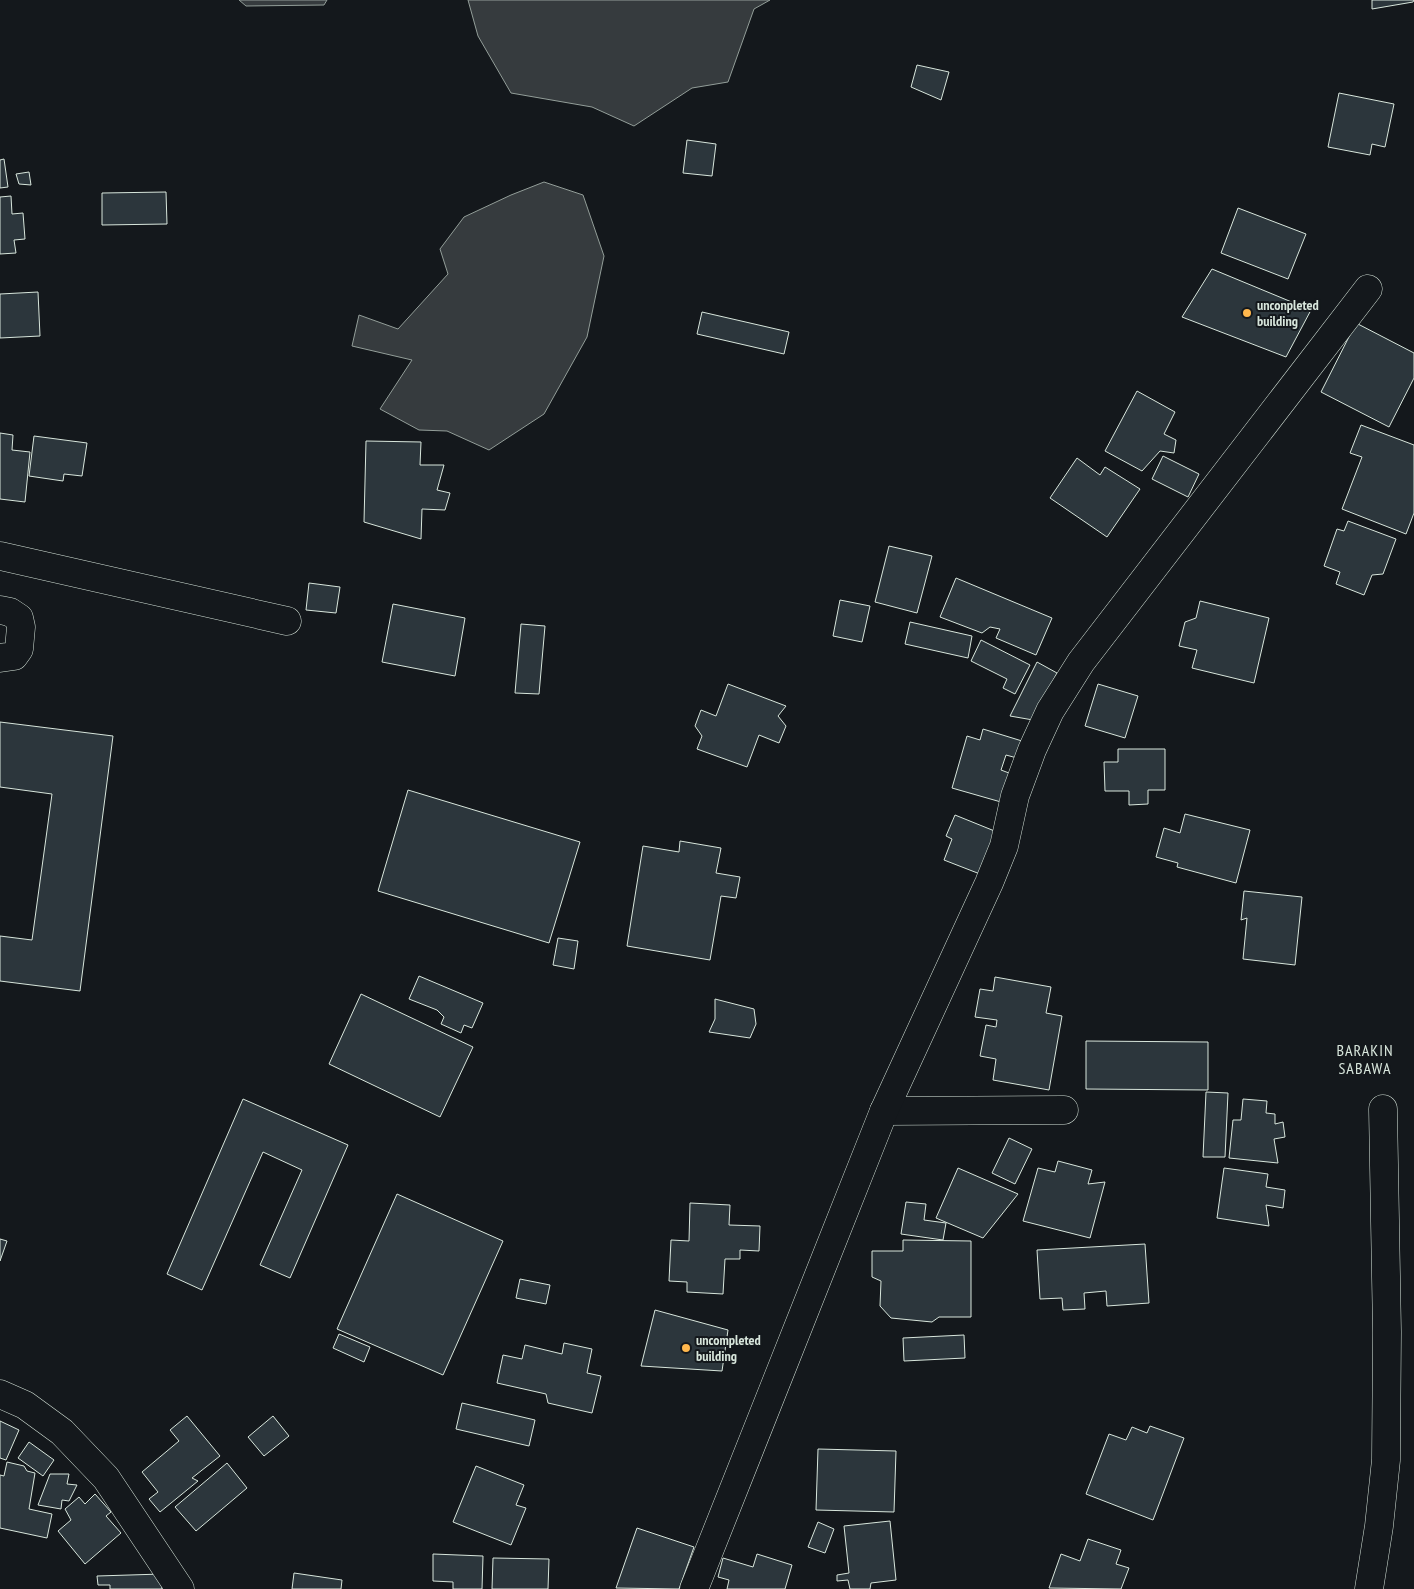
<svg xmlns="http://www.w3.org/2000/svg" width="1414" height="1589" viewBox="0 0 1414 1589" font-family="'PT Sans Narrow',sans-serif">
	<style>
		.water { fill: #363b3e; stroke: #939e99 }
		.building { fill: #2c363c; stroke: #d8e6dc }
		.lines { fill: none; stroke-linecap: round; stroke-linejoin: round }
		.minor-casing { stroke: #d8e6dc; stroke-width: 29 }
		.minor { stroke: #14181c; stroke-width: 28 }
		.poi-dot { fill: #ffb74d; stroke: #14181c; stroke-width: 2 }
		.labels { text-anchor: middle; stroke-width: 4; stroke-linejoin: round; paint-order: stroke }
		.poi-label { font-size: 14px; font-weight: bold; fill: #d8e6dc; stroke: #14181c; text-anchor: start }
		.quarter-label { font-size: 16px; letter-spacing: 1px; fill: #d8e6dc; stroke: #14181c }
	</style>
	<rect width="100%" height="100%" fill="#14181c"/>
	<!-- water -->
	<g class="water">
		<path d="M239,0H327L324,5L246,6Z"/>
		<path d="M468,0H770L754,9L728,82L692,88L634,126L592,107L511,93L478,36Z"/>
		<path d="M544,182L583,195L604,256L587,337L544,414L489,450L447,431L419,430L380,409L412,360L352,346L359,315L398,329L448,274L440,249L464,217L511,195Z"/>
	</g>
	<!-- building -->
	<g class="building">
		<path d="M1372,0H1414L1413,2L1372,9Z"/>
		<path d="M917,65L949,72L941,100L911,87Z"/>
		<path d="M1339,93L1394,104L1385,147L1372,144L1370,155L1328,147Z"/>
		<path d="M687,140L716,144L712,176L683,173Z"/>
		<path d="M4,159L8,187L0,188V160Z"/>
		<path d="M29,172L31,185L19,184L16,174Z"/>
		<path d="M166,192L167,224L102,225V193Z"/>
		<path d="M11,196L12,214L23,213L25,239L14,240L16,253L0,254V197Z"/>
		<path d="M1238,208L1306,234L1288,279L1221,253Z"/>
		<path d="M1212,269L1311,310L1286,357L1182,317Z"/>
		<path d="M38,292L40,336L0,338V294Z"/>
		<path d="M702,312L789,332L784,354L697,334Z"/>
		<path d="M1356,323L1414,353V378L1389,427L1321,392Z"/>
		<path d="M1137,391L1175,412L1164,434L1176,440L1174,453L1160,451L1142,471L1105,451Z"/>
		<path d="M1361,425L1414,445V513L1406,534L1342,509L1362,457L1350,453Z"/>
		<path d="M0,433L13,435L12,450L30,452L25,502L0,499Z"/>
		<path d="M34,436L87,443L82,476L64,474L63,481L29,476Z"/>
		<path d="M366,441L421,442L420,465H444L437,490L450,493L445,510L422,509L421,539L364,522Z"/>
		<path d="M1163,456L1199,474L1188,497L1152,479Z"/>
		<path d="M1077,458L1100,475L1105,467L1140,489L1107,537L1050,498Z"/>
		<path d="M1348,521L1396,539L1383,574L1372,575L1364,595L1336,584L1340,572L1324,566L1337,529L1344,531Z"/>
		<path d="M889,546L932,556L917,613L875,602Z"/>
		<path d="M956,578L1052,618L1036,655L996,638L1000,629L990,627L982,633L940,617Z"/>
		<path d="M309,583L340,587L336,613L306,610Z"/>
		<path d="M840,600L870,606L862,642L833,636Z"/>
		<path d="M1200,601L1269,618L1254,683L1192,668L1197,650L1179,646L1185,622L1196,618Z"/>
		<path d="M393,604L465,618L455,676L382,662Z"/>
		<path d="M910,622L972,636L968,658L905,644Z"/>
		<path d="M521,624L545,626L539,694L515,693Z"/>
		<path d="M981,640L1030,665L1015,694L1003,688L1007,679L971,661Z"/>
		<path d="M1037,662L1057,673L1033,720L1010,716Z"/>
		<path d="M728,684L786,706L778,716L786,726L779,743L759,735L747,767L697,749L702,736L695,726L701,710L716,716Z"/>
		<path d="M1098,684L1138,696L1125,738L1085,726Z"/>
		<path d="M0,722L113,736L80,991L0,981V936L32,940L52,794L0,787Z"/>
		<path d="M983,729L1022,741L1017,758L1006,755L1001,770L1009,773L1001,802L952,788L967,736L980,740Z"/>
		<path d="M1118,749H1165V790H1148V804L1129,805V791H1105L1104,762H1118Z"/>
		<path d="M408,790L580,842L549,943L378,891Z"/>
		<path d="M1185,814L1250,830L1236,883L1177,867L1178,863L1156,857L1164,828L1180,833Z"/>
		<path d="M955,815L997,832L980,874L944,860L952,839L946,836Z"/>
		<path d="M680,841L721,848L716,873L740,877L736,898L721,896L710,960L627,946L643,846L679,852Z"/>
		<path d="M1244,891L1302,897L1295,965L1243,959L1247,918L1241,920Z"/>
		<path d="M558,938L578,941L574,969L553,965Z"/>
		<path d="M419,976L483,1003L472,1028L464,1025L461,1033L441,1024L444,1017L437,1010L409,999Z"/>
		<path d="M995,977L1051,987L1046,1013L1062,1016L1049,1090L993,1080L996,1059L980,1056L986,1025L996,1027L997,1020L975,1017L980,989L993,991Z"/>
		<path d="M361,994L473,1047L440,1117L329,1064Z"/>
		<path d="M715,999L754,1009L756,1024L750,1038L709,1032L715,1019Z"/>
		<path d="M1086,1041L1208,1042V1090L1086,1089Z"/>
		<path d="M1206,1092L1228,1093L1225,1157H1203Z"/>
		<path d="M243,1099L348,1145L290,1278L260,1265L302,1170L263,1152L202,1290L167,1274Z"/>
		<path d="M1243,1099L1267,1101L1266,1113L1275,1114V1124L1283,1122L1285,1137L1274,1139L1278,1163L1229,1158L1233,1120H1241Z"/>
		<path d="M1009,1138L1032,1149L1015,1184L992,1173Z"/>
		<path d="M1058,1161L1092,1170L1088,1184L1105,1182L1090,1238L1023,1221L1038,1168L1055,1172Z"/>
		<path d="M958,1168L1018,1194L983,1238L936,1218Z"/>
		<path d="M1224,1168L1268,1174L1266,1187L1285,1190L1283,1208L1266,1205L1269,1226L1217,1218Z"/>
		<path d="M397,1194L503,1241L443,1375L337,1329Z"/>
		<path d="M906,1202L926,1204L924,1220L946,1223L943,1240L901,1234Z"/>
		<path d="M690,1203L730,1205L729,1225L760,1226L759,1251L740,1250V1259H725L723,1294L687,1292V1282L669,1281L671,1240L689,1241Z"/>
		<path d="M0,1239L7,1241L0,1261Z"/>
		<path d="M903,1240L971,1241V1317H939L932,1322L891,1318L880,1306L881,1281L872,1277V1251H903Z"/>
		<path d="M1145,1244L1149,1303L1107,1306L1106,1291L1084,1293L1085,1309L1063,1310L1062,1298L1040,1299L1037,1250Z"/>
		<path d="M520,1279L550,1285L546,1304L516,1298Z"/>
		<path d="M655,1310L728,1330L722,1371L641,1366Z"/>
		<path d="M339,1334L370,1347L364,1362L333,1348Z"/>
		<path d="M964,1335L965,1358L904,1361L903,1338Z"/>
		<path d="M564,1343L592,1349L587,1373L601,1376L592,1413L548,1403L546,1394L497,1383L503,1355L522,1359L525,1345L562,1354Z"/>
		<path d="M462,1403L535,1420L529,1446L456,1429Z"/>
		<path d="M187,1416L220,1456L192,1478L198,1481L160,1512L149,1499L158,1492L142,1472L179,1441L170,1430Z"/>
		<path d="M273,1416L289,1436L264,1456L248,1437Z"/>
		<path d="M0,1421L19,1430L6,1460L0,1458Z"/>
		<path d="M1150,1426L1184,1438L1153,1520L1086,1494L1109,1434L1126,1440L1132,1427L1147,1433Z"/>
		<path d="M29,1442L54,1460L43,1476L18,1458Z"/>
		<path d="M818,1449L896,1451L894,1512L816,1510Z"/>
		<path d="M7,1462L24,1466L27,1471L35,1473L29,1509L52,1514L47,1538L0,1528V1475L4,1476Z"/>
		<path d="M227,1463L247,1488L196,1531L175,1507Z"/>
		<path d="M476,1466L524,1485L516,1505L526,1508L511,1545L453,1522Z"/>
		<path d="M50,1474H69L67,1484L77,1485L69,1501L62,1500L61,1509L38,1505Z"/>
		<path d="M95,1494L111,1512L106,1516L121,1533L85,1564L58,1531L71,1520L65,1509L79,1497L85,1504Z"/>
		<path d="M890,1521L896,1580L871,1583L870,1589H850L848,1580L837,1581V1575L849,1573L844,1526Z"/>
		<path d="M818,1522L834,1529L825,1553L808,1547Z"/>
		<path d="M637,1528L694,1547L679,1589L616,1588Z"/>
		<path d="M1088,1539L1121,1550L1116,1564L1129,1568L1121,1589L1049,1588L1061,1554L1080,1561Z"/>
		<path d="M433,1554L483,1556L482,1589H453V1582L433,1581Z"/>
		<path d="M757,1554L792,1565L785,1589H727L729,1580L718,1577L723,1558L753,1567Z"/>
		<path d="M493,1558L549,1559L548,1589H492Z"/>
		<path d="M294,1573L342,1580L341,1589H292Z"/>
		<path d="M162,1574V1589H110V1585H98L97,1576Z"/>
	</g>
	<g class="lines">
		<!-- minor casing -->
		<g class="minor-casing">
			<g id="minor">
				<path d="M0,556L287,621"/>
				<path d="M0,610L10,612L19,618L21,627L19,649L14,656L0,658"/>
				<path d="M884,1111L1064,1110"/>
				<path d="M0,1394L25,1405L62,1432L106,1478L180,1589"/>
				<path d="M694,1589L884,1111L989,883L1004,846L1015,796L1032,750L1050,711L1081,662L1368,289"/>
				<path d="M1369,1589L1379,1526L1386,1460L1387,1332L1383,1109"/>
			</g>
		</g>
		<!-- minor -->
		<use href="#minor" class="minor"/>
	</g>
	<!-- markers -->
	<g class="poi-dot">
		<circle cx="1247" cy="313" r="5"/>
		<circle cx="686" cy="1348" r="5"/>
	</g>
	<g class="labels">
		<!-- poi labels -->
		<g class="poi-label">
			<text x="1257" y="310">unconpleted<tspan x="1257" dy="16">building</tspan></text>
			<text x="696" y="1345">uncompleted<tspan x="696" dy="16">building</tspan></text>
		</g>
		<!-- quarter labels -->
		<g class="quarter-label">
			<text x="1365" y="1056">BARAKIN<tspan x="1365" dy="18">SABAWA</tspan></text>
		</g>
	</g>
</svg>
